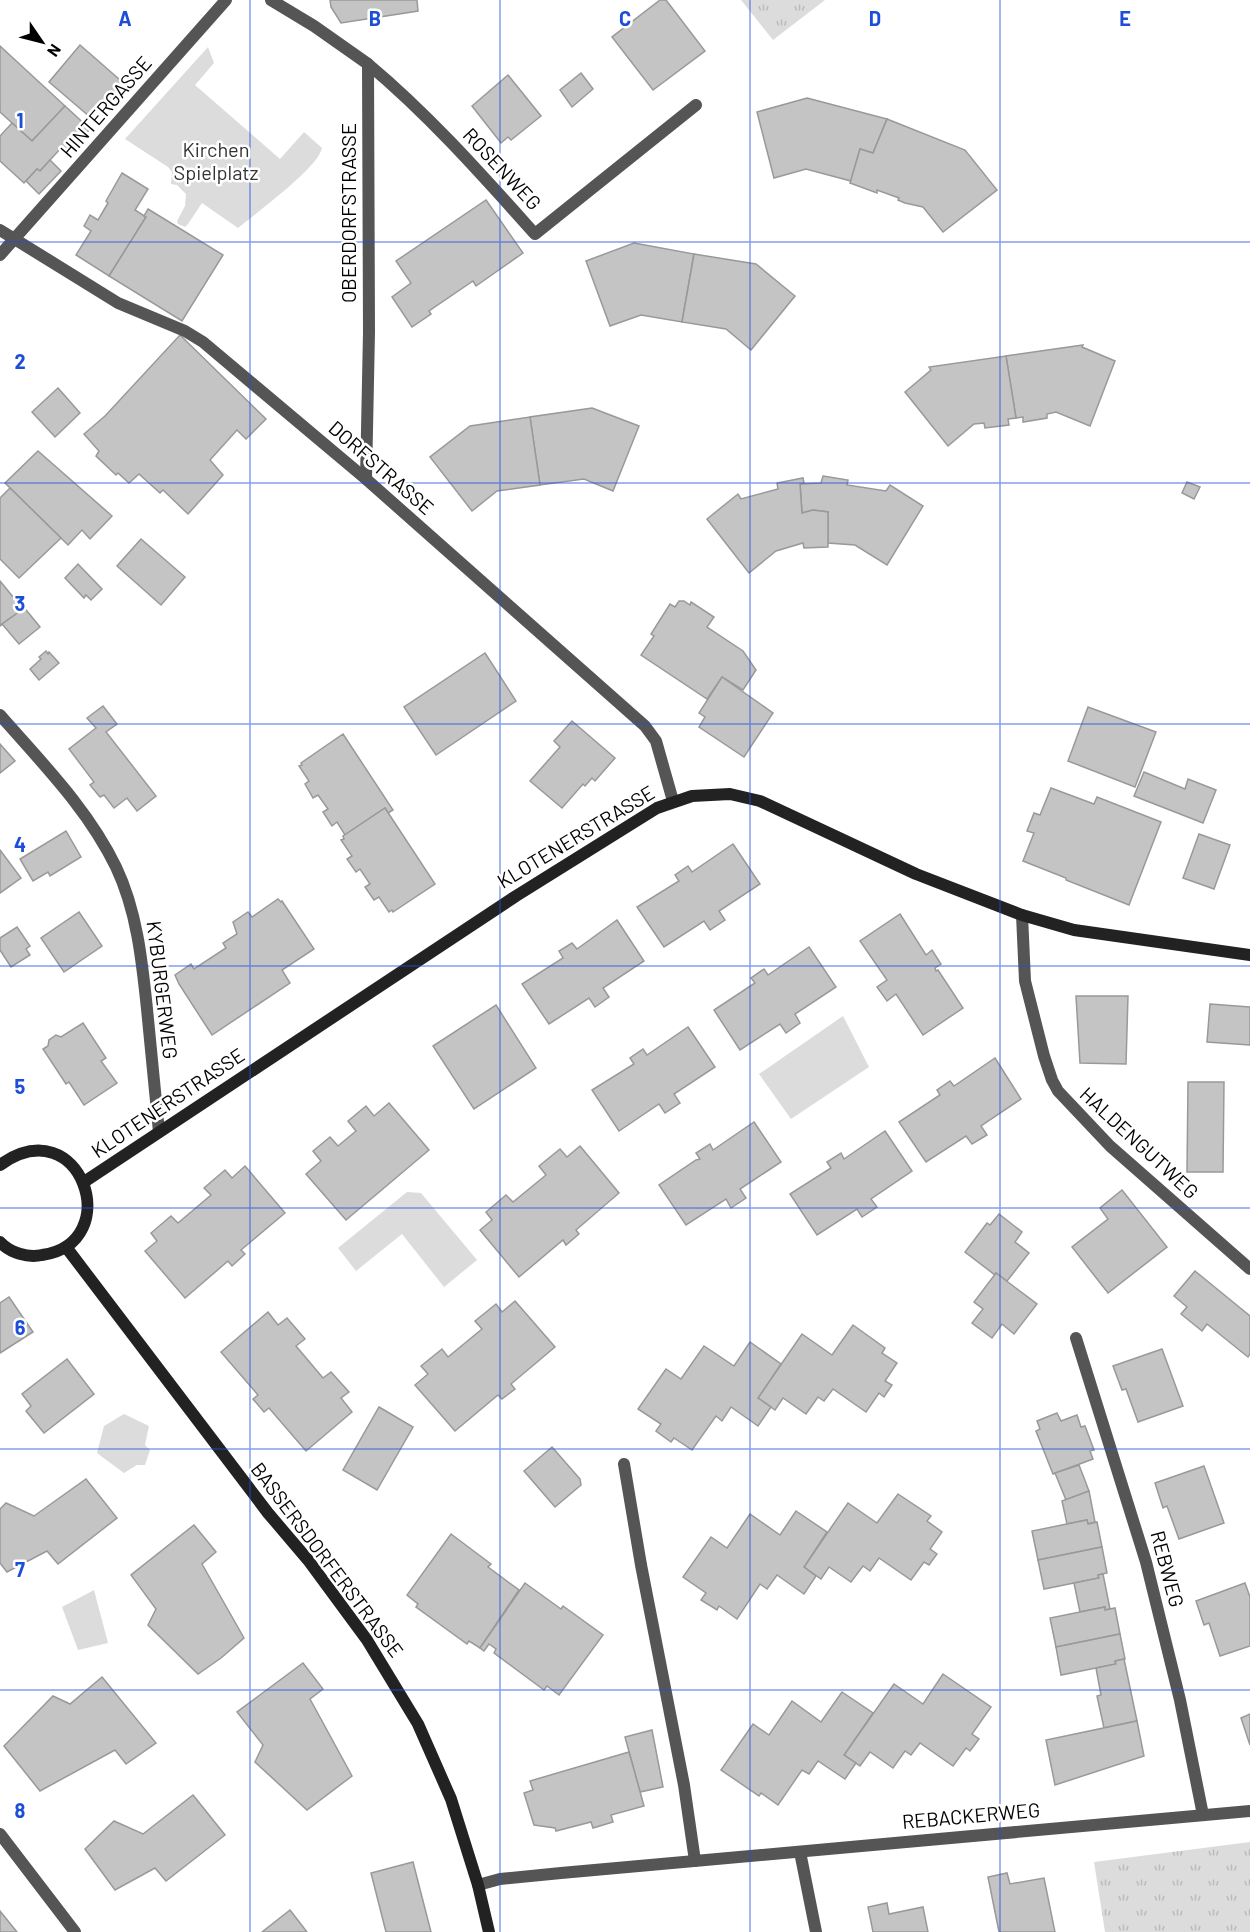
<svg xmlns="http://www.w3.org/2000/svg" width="1250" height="1932" viewBox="0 0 1250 1932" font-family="Barlow,sans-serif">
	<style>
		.grass { fill: url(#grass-tufts) }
		.park { fill: #dcdcdc }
		.building { fill: #c4c4c4; stroke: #999; stroke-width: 1.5 }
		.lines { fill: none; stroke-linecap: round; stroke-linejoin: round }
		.street { stroke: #555; stroke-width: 12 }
		.secondary { stroke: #222; stroke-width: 12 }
		.grid { fill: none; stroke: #1d4ed8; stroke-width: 1.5; stroke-opacity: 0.55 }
		.labels { text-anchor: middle; stroke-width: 5; stroke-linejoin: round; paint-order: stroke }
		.street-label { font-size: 20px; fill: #000; stroke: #fff }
		.park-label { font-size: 20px; fill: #333; stroke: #fff }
		.grid-label { font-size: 20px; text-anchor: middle; font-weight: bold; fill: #1d4ed8; stroke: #fff; stroke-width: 5; stroke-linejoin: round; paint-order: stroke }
	</style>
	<defs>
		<pattern id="grass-tufts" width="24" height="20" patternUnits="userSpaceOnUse" patternTransform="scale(1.5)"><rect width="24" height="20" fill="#dcdcdc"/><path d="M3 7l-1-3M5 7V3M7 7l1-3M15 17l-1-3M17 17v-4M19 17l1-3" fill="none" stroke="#bbb"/></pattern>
	</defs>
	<rect width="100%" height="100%" fill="#fff"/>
	<!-- grass -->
	<g class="grass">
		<path d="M741,0H825L773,40Z"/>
		<path d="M1250,1842V1932H1105L1094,1862Z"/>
	</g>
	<!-- park -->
	<g class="park">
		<path d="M208,47L214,63L195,85L280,159L304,132L322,148C318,168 256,213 238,228L202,203L188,224L185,227L178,224L177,221L185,206L186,194L177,185L171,184L172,172L168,167L125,139Z"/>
		<path d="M843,1016L869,1067L791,1119L759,1074Z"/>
		<path d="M407,1192L421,1193L477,1260L444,1287L402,1234L356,1271L338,1248Z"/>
		<path d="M124,1414L149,1426L145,1445L150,1450L145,1465H137L124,1473L97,1453L104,1426Z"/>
		<path d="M94,1590L108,1643L78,1650L62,1607Z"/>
	</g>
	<!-- building -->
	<g class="building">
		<path d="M330,0H417L418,11L341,23L331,7Z"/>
		<path d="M660,0H666L705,51L653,90L612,37Z"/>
		<path d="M80,45L127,86L109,107L103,102L90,117L49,82Z"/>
		<path d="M0,46L65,106L32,141L0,112Z"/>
		<path d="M581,73L593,89L572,107L560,90Z"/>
		<path d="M508,75L541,116L511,140L508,137L501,143L472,106Z"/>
		<path d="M807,98L887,119L873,153L860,149L851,181L806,169L774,178L757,112Z"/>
		<path d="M65,106L90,129L67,154L61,148L40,171L37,169L24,183L0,161V136L12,123L32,141Z"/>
		<path d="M887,119L965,150L997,190L943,232L923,207L905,203L898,200L899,198L877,190V193L850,183L860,149L873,153Z"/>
		<path d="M50,160L61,171L39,194L26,181L37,169L40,171Z"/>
		<path d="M122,173L148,189L135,210L146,217L109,276L76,255L91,231L84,226L90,215L98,220L108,203L106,201Z"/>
		<path d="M486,200L523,253L476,286L473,281L429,311L431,314L412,327L392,297L411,283L396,261Z"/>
		<path d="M148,209L223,255L182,321L109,276L146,217L144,216Z"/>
		<path d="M634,243L694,254L682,322L641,315L610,326L586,261Z"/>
		<path d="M694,254L756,264L795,296L751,350L726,329L682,322Z"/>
		<path d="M180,335L266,419L246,439L237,430L210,460L223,475L188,514L163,490L160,493L139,474L129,483L118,473L116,475L96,456L99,451L84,434L105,416Z"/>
		<path d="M1083,345L1082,347L1115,361L1090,426L1056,412L1047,414V418L1023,422V417L1016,418L1006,356Z"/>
		<path d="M1006,356L1016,418L1008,419L1009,425L985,428L984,423L974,424L948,446L905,392L931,370L929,367Z"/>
		<path d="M58,388L80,413L55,437L32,412Z"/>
		<path d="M592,408L639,426L613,491L584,479L540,485L530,417Z"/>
		<path d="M530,417L540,485L497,491L472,511L430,457L470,426Z"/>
		<path d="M38,451L112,516L90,539L82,530L68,545L5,483Z"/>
		<path d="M823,476L848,480L847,485L886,491L890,485L923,506L887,565L855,545L828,543V512L813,510L802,513L800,484L821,483Z"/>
		<path d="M803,478L804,483L800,484L802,513L813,510L828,512V547L804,548L803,543L776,551L749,573L707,519L738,494L741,499L778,489L777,483Z"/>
		<path d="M1187,482L1200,487L1194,499L1182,493Z"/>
		<path d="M10,488L61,538L19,578L0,559V498Z"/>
		<path d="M141,539L185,577L161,605L117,566Z"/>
		<path d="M78,564L102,589L91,600L86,595L84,598L65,578Z"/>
		<path d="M0,581L23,609L0,626Z"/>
		<path d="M679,601H684L690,605L691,602L714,617L707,627L743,651L756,670L743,690L722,677L707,699L641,655L654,636L651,634L670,604L675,607Z"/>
		<path d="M22,605L40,627L19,644L2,624L23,609L21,606Z"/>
		<path d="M46,651L48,654L49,652L59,663L39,680L30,669L41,659L39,657Z"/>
		<path d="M485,653L516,701L436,755L404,707Z"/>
		<path d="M722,677L773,713L744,757L699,727L705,717L699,713Z"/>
		<path d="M103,706L117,724L106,732L156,796L137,811L127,798L114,808L104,795L100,797L90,785L94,782L69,749L96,728L87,718Z"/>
		<path d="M1088,707L1156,732L1135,787L1068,761Z"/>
		<path d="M572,721L615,758L595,781L592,778L585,786L583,784L562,808L530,781L560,747L554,741Z"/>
		<path d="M343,734L393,810L388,813L385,808L345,835L337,822L332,826L323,812L328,809L318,795L313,798L305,784L309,781L299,766L302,765L301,763Z"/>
		<path d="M0,744L15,761L0,773Z"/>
		<path d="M1144,772L1185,789L1188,779L1216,790L1203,823L1134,796Z"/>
		<path d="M1051,788L1094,804L1097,797L1161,822L1129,905L1066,880V878L1023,861L1034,833L1027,831L1034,813L1040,815Z"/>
		<path d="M385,808L435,884L393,912L392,910L389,912L379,897L374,900L365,887L370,884L360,869L356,872L347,859L352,856L341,840L344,839L343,836Z"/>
		<path d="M66,831L81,857L50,876L48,872L33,881L20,859Z"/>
		<path d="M1199,834L1230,845L1214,889L1183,878Z"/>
		<path d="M733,844L760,884L719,911L725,920L710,930L704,921L664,947L637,907L679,881L675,875L688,866L692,872Z"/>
		<path d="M0,850L21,878L0,893Z"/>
		<path d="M278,899L281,902L282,901L314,949L282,970L290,983L212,1035L179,984L175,975L191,964L194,969L226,948L223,943L237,934L233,922L248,912L252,917Z"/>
		<path d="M79,912L102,946L64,972L41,938Z"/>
		<path d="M900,914L926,955L932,950L941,964L935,968L936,971L938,970L963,1008L923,1035L896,994L887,1001L877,987L887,980L860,941Z"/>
		<path d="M617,920L644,961L603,988L609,997L595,1007L589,998L549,1024L522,984L563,958L559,951L572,943L577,949Z"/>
		<path d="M17,927L30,946L26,949L30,955L11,967L0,950V938Z"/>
		<path d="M809,947L836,987L795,1014L800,1023L786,1033L780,1024L740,1050L714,1010L755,983L751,978L764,969L768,975Z"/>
		<path d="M1076,996H1128L1126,1064L1080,1063Z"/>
		<path d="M1210,1004L1250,1007V1045L1207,1042Z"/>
		<path d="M496,1005L536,1068L474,1109L433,1046Z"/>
		<path d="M83,1023L106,1058L101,1061L117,1083L84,1105L69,1082L66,1084L43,1049L48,1046L49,1040L56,1035L61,1037Z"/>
		<path d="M688,1027L715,1067L674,1094L680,1103L665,1113L659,1104L619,1131L592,1090L634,1064L630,1058L643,1049L647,1055Z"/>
		<path d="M995,1058L1021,1099L981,1126L987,1135L972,1144L966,1136L926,1162L899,1122L940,1095L937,1090L950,1081L954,1086Z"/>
		<path d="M1188,1082H1224L1223,1172H1187Z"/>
		<path d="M389,1103L429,1150L346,1220L306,1174L321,1161L313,1151L330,1137L338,1146L356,1131L348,1121L366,1106L374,1116Z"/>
		<path d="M754,1122L781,1162L740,1189L746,1198L731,1208L726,1199L686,1225L659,1185L696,1160L700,1159L696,1153L710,1144L713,1150Z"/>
		<path d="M885,1131L912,1171L871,1199L877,1207L862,1217L857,1209L817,1235L790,1194L831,1168L827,1162L841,1153L844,1159Z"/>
		<path d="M580,1146L619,1193L576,1230L579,1234L566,1245L563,1240L519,1277L480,1230L492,1220L486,1212L506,1195L513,1202L546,1175L539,1166L560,1149L567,1157Z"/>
		<path d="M245,1166L285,1213L241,1250L245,1254L232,1266L228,1261L185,1298L145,1251L157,1241L151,1233L171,1216L178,1223L211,1195L204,1188L225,1170L232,1178Z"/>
		<path d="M1122,1190L1167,1247L1108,1293L1072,1247L1108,1219L1100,1208Z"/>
		<path d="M999,1214L1022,1232L1015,1242L1029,1253L1007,1281L996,1273L995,1275L965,1252L987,1223L990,1225Z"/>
		<path d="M1195,1271L1250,1316V1354L1248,1357L1207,1324L1202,1331L1181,1314L1187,1307L1174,1296Z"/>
		<path d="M996,1273L1037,1304L1014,1334L1002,1324L992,1338L972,1323L983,1309L974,1302Z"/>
		<path d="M9,1297L33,1332L0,1353V1303Z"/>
		<path d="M515,1301L555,1347L511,1384L515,1389L502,1399L498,1395L455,1431L415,1385L428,1374L421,1366L442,1349L448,1357L482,1329L475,1321L496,1304L502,1312Z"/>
		<path d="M268,1312L278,1325L287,1318L305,1339L296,1346L323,1378L331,1372L349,1392L341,1398L352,1412L306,1451L269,1408L264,1412L253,1399L258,1395L221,1352Z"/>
		<path d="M853,1325L885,1348L882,1353L897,1363L885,1381L892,1385L884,1397L879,1393L866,1412L833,1389L824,1401L818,1397L806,1414L783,1398L775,1410L758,1398L802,1334L832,1355Z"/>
		<path d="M750,1342L781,1364L758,1398L771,1407L758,1426L731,1407L722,1421L716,1416L692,1450L674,1438L671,1442L656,1431L661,1424L638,1409L666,1369L681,1379L704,1346L734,1366Z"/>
		<path d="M1162,1349L1183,1406L1138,1422L1126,1389L1122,1390L1113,1366Z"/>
		<path d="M67,1359L94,1394L44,1433L26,1411L31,1406L22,1394Z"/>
		<path d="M379,1407L413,1427L377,1490L343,1470Z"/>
		<path d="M1057,1413L1061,1421L1077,1415L1081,1427L1085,1426L1094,1450L1090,1451L1093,1459L1053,1474L1036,1431L1040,1429L1037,1421Z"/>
		<path d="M552,1447L580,1479L581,1485L555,1507L524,1471Z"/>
		<path d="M1079,1465L1089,1491L1066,1500L1055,1473Z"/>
		<path d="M1204,1466L1224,1523L1179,1539L1167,1506L1163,1508L1155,1483Z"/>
		<path d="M86,1479L117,1518L58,1564L47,1551L7,1572L0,1563V1509L6,1503L34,1516Z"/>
		<path d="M1089,1491L1095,1522L1088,1524L1087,1520L1067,1524L1062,1501Z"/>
		<path d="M898,1494L931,1516L927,1521L942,1532L930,1549L937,1554L929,1565L924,1562L911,1580L879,1558L870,1571L863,1566L851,1582L829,1567L821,1579L804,1567L848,1503L877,1523Z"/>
		<path d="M796,1511L827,1532L804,1567L816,1576L804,1594L777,1575L767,1589L760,1584L737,1619L719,1606L717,1610L701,1600L706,1593L683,1577L711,1537L727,1548L750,1514L780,1535Z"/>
		<path d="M1087,1520L1088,1524L1097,1522L1102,1547L1038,1560L1032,1531Z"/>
		<path d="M194,1525L216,1552L202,1564L244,1638L221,1658L198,1674L148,1625L156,1609L131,1575Z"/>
		<path d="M451,1534L491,1564L488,1567L519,1590L480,1648L469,1641L467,1644L416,1607L418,1604L407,1595Z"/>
		<path d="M1102,1547L1107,1573L1098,1575L1099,1578L1044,1589L1038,1560Z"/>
		<path d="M1103,1574L1110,1609L1105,1610V1607L1080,1612L1074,1583L1099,1578L1098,1575Z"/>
		<path d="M525,1583L561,1609L563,1606L603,1635L559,1695L547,1686L544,1690L494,1653L496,1649L489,1644L484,1651L480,1648Z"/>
		<path d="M1245,1583L1250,1597V1646L1220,1656L1209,1623L1204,1625L1196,1601Z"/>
		<path d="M1105,1607V1610L1115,1608L1120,1634L1056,1647L1050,1618Z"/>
		<path d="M1120,1634L1125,1659L1115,1661L1116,1664L1061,1675L1056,1647Z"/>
		<path d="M1124,1659L1137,1721L1104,1728L1097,1696L1101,1695L1096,1668L1116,1664L1115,1661Z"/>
		<path d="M303,1663L323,1689L310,1699L352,1776L307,1810L255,1762L263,1745L237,1712Z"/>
		<path d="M943,1674L991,1707L972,1734L979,1739L970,1751L966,1748L953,1766L920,1743L911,1755L905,1751L893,1768L870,1752L860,1766L844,1755L894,1684L923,1704Z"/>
		<path d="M102,1677L156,1743L126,1764L115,1750L40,1791L4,1746L53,1696L70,1704Z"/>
		<path d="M842,1692L873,1713L844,1755L856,1763L845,1779L818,1761L809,1774L802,1770L778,1805L761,1793L759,1796L721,1770L753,1724L769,1735L792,1701L821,1722Z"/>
		<path d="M1250,1714V1745L1241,1718Z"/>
		<path d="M1137,1721L1144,1756L1055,1785L1046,1740Z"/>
		<path d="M652,1730L663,1787L640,1792L625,1737Z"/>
		<path d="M629,1752L644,1806L611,1815L613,1822L593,1828L591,1822L556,1831L555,1828L534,1825L524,1793L533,1790L530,1781Z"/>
		<path d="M193,1795L225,1835L166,1881L155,1868L115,1890L85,1849L114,1821L143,1834Z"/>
		<path d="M413,1862L431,1932H386L371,1873Z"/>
		<path d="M1007,1873L1010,1884L1044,1878L1055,1932H999L988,1877Z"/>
		<path d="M887,1903L889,1914L923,1907L928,1932H873L868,1907Z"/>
		<path d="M290,1910L307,1932H262Z"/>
		<path d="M0,1911L17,1932H0Z"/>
	</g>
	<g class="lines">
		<!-- street -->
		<g class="street">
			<path d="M271,0L314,26L368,64L369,332L366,479"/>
			<path d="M368,64C429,115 482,175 535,234L696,105"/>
			<path d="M0,230L118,303L185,331L203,342L366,479L645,726L656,741L673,801"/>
			<path d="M0,255L226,0"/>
			<path d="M0,715C42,763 88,809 116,867C137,911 142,961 147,1009C151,1050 155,1091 159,1132"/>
			<path d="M1022,915L1025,981L1044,1056L1052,1080L1058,1091L1110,1146L1250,1269"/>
			<path d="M1076,1338L1146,1562L1180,1700L1203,1815"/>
			<path d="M624,1464L641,1565L684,1785L695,1861"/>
			<path d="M0,1834L75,1932"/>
			<path d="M800,1852L816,1932"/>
			<path d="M478,1885L500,1879L561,1873L1250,1811"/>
		</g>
		<!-- secondary -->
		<g class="secondary">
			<path d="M0,1165C81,1107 127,1243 42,1255C28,1258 10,1253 0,1242"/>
			<path d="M84,1182L516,896L657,808L692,796L730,794L760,801L916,874L1022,915L1074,930L1250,955"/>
			<path d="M66,1247L268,1513L308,1560L367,1640L418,1724L451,1799L478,1885L489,1932"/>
		</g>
	</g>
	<!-- grid -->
	<path class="grid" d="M250,0V1932M500,0V1932M750,0V1932M1000,0V1932M0,242H1250M0,483H1250M0,724H1250M0,966H1250M0,1208H1250M0,1449H1250M0,1690H1250"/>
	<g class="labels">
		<!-- street labels -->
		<g class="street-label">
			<text transform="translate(106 107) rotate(-49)" y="7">HINTERGASSE</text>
			<text transform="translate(502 169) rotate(47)" y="7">ROSENWEG</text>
			<text transform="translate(349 213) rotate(-90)" y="7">OBERDORFSTRASSE</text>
			<text transform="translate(381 468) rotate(41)" y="7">DORFSTRASSE</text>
			<text transform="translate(576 837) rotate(-31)" y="7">KLOTENERSTRASSE</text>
			<text transform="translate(162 990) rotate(83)" y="7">KYBURGERWEG</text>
			<text transform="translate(168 1103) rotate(-34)" y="7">KLOTENERSTRASSE</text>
			<text transform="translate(1139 1143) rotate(43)" y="7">HALDENGUTWEG</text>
			<text transform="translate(327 1560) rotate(53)" y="7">BASSERSDORFERSTRASSE</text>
			<text transform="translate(1167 1569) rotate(75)" y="7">REBWEG</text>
			<text transform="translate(971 1816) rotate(-5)" y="7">REBACKERWEG</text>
		</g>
		<!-- park labels -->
		<g class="park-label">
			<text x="216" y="157">Kirchen<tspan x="216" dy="23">Spielplatz</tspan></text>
		</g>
	</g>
	<g class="grid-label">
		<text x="125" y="26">A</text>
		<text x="375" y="26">B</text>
		<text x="625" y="26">C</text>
		<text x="875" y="26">D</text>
		<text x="1125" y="26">E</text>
		<text x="20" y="128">1</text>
		<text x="20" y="369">2</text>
		<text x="20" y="611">3</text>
		<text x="20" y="852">4</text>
		<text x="20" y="1094">5</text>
		<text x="20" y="1335">6</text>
		<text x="20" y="1577">7</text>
		<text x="20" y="1818">8</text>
	</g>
	<!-- north arrow -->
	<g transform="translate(42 42) rotate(125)" stroke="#ffffff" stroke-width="4.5" paint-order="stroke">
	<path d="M0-4.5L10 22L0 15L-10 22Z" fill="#000000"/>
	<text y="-9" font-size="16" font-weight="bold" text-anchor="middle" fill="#000000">N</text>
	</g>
</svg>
